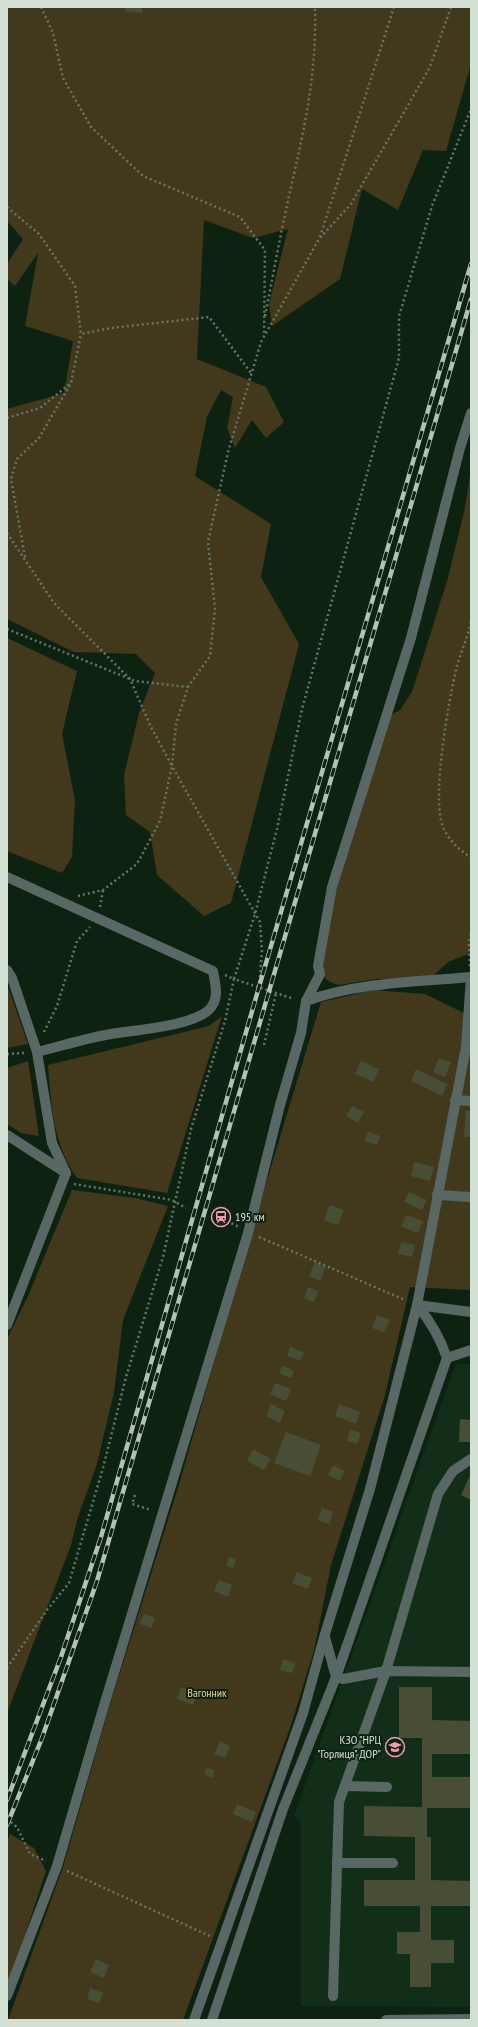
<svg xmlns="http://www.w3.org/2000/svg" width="478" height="2027" viewBox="0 0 478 2027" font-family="'PT Sans Narrow',sans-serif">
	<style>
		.built { fill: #122d18 }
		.green { fill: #42381c }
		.building { fill: #484e35 }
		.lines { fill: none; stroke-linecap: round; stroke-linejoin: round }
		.path { stroke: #667769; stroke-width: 2.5; stroke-dasharray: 2 3; stroke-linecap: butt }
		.minor { stroke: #5a6865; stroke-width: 10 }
		.rail-casing { stroke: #b4c2b5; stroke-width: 4.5 }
		.rail { stroke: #0e2212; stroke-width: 3; stroke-dasharray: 9; stroke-linecap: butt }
		.labels { text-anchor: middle; stroke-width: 4; stroke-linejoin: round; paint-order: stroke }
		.poi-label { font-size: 12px; fill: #d3e0d4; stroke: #0e2212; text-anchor: start }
		.park-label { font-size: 12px; fill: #e5cf91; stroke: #0e2212 }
	</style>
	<rect width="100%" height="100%" fill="#0e2212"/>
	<!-- built -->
	<path class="built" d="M456,1363L471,1364V2007L301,2006V1824L294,1816Z"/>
	<!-- green -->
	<g class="green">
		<path d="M7,7H471V64L446,151L423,150L398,210L362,189L340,279L272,326L269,304L288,229L253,238L204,220L197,359L266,387L284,422L266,438L252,420L235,448L227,428L233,397L221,390L207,417L195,476L271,524L261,577L299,644L231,903L204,916L157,875L150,832L126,815L124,775L139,713L155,673L136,654L74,652L7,619V409L64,393L73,341L25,326L38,253L15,286L7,279V264L23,239L7,221Z"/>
		<path d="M471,468V953L448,962L431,978L376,979L339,985L330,982L324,977L322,970L335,892L384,719L400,710L412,692L448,578L465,508Z"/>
		<path d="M7,638L77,671L62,734L75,800L72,857L62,873L7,851Z"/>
		<path d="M7,984L28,1044L7,1048Z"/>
		<path d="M373,990L425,994L464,1013L471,1005V1290L410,1287L385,1395L331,1565L314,1651L290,1728L183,2020H8L63,1867L108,1711L178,1488L253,1226L321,1002Z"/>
		<path d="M222,1016L167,1193L77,1178C53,1145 51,1104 48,1065L209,1026Z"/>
		<path d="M28,1061L39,1136L21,1133L7,1124V1068Z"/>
		<path d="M72,1190L135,1198L168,1206L123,1320L114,1392L97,1464L78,1517L71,1545L7,1713V1339L28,1296Z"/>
		<path d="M10,1834L34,1848L46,1871L7,1990V1842Z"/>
	</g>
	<!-- building -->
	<g class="building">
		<path d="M126,7H142V13L125,11Z"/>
		<path d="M439,1058L451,1062L445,1077L433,1072Z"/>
		<path d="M361,1061L379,1069L374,1082L355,1074Z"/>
		<path d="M416,1069L447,1084L442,1096L411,1081Z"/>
		<path d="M352,1106L364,1112L358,1123L346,1116Z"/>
		<path d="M466,1110L471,1111V1137H464Z"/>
		<path d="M368,1132L380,1136L377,1145L365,1141Z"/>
		<path d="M414,1162L434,1167L430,1181L411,1176Z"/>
		<path d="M409,1192L427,1200L422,1210L404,1202Z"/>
		<path d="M330,1205L344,1210L338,1225L324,1220Z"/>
		<path d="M406,1215L423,1221L418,1233L401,1226Z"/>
		<path d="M401,1242L415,1245L412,1257L398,1254Z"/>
		<path d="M315,1262L326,1267L320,1281L309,1276Z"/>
		<path d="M308,1287L318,1291L314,1302L304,1298Z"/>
		<path d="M377,1315L390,1320L384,1332L372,1328Z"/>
		<path d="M290,1347L304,1352L300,1361L287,1356Z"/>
		<path d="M283,1365L294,1371L291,1378L279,1373Z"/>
		<path d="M275,1383L291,1389L286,1401L270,1394Z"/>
		<path d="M271,1404L285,1411L280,1423L266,1416Z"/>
		<path d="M339,1404L360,1412L356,1424L335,1416Z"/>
		<path d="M460,1419L471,1420V1442H459Z"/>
		<path d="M350,1430L361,1433L357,1444L347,1441Z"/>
		<path d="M286,1432L321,1445L310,1476L274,1463Z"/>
		<path d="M253,1449L271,1459L264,1470L247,1461Z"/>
		<path d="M333,1465L345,1471L340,1481L328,1475Z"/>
		<path d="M471,1473V1500L461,1495Z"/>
		<path d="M322,1508L333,1512L329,1524L318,1520Z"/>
		<path d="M229,1557L236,1560L233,1568L226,1566Z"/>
		<path d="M297,1572L312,1578L308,1589L292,1583Z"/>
		<path d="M219,1580L232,1585L228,1597L214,1591Z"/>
		<path d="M144,1614L155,1618L151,1628L140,1624Z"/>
		<path d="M283,1659L295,1663L292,1673L280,1670Z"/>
		<path d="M181,1687L198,1692L193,1705L177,1699Z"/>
		<path d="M399,1687H432V1720L471,1721V1754H432V1777H471V1808H427V1837H431V1880L471,1881V1906H431V1940H454V1963H431V1987H410V1954H397V1932H420V1906H364V1880H415V1837L364,1836V1806L422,1807V1738H399Z"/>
		<path d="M220,1741L230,1746L225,1758L214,1754Z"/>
		<path d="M207,1767L215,1771L212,1778L204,1774Z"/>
		<path d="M237,1804L256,1812L252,1822L233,1814Z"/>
		<path d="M96,1959L109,1965L104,1978L90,1972Z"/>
		<path d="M90,1988L103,1993L99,2003L87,1999Z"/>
	</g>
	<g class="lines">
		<!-- path -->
		<g class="path">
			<path d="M41,7L53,33L63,78L91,127L143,176L240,217L265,250L264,336"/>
			<path d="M7,207L39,234L75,286L81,334L111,328L209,317L251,373"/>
			<path d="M320,237L394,7"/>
			<path d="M265,316C273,276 280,236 289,196C304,131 317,74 315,7"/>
			<path d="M7,418L40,408L71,383L81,334"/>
			<path d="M7,533L54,603L130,679L150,725L172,766L160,821L137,864L103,890L78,896"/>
			<path d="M25,557L11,479L17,459L39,438L71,383"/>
			<path d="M471,622C468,637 461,651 457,666C449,698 431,798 443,827C449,841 459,849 471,858"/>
			<path d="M7,629L135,681L188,687"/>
			<path d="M100,907L103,890"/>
			<path d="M470,966L469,942L471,934"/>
			<path d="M225,975L234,979L255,914L277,829L302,709L399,358V316L432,206L471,109"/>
			<path d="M259,987L262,951L260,922L172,766L176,724L188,687L210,656L215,609L208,542L228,452L261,342L319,239L351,204L430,67L451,7"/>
			<path d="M44,1032L57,1006L77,941L90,927"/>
			<path d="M264,1045L276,993"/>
			<path d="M7,1054L24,1053"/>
			<path d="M74,1184L172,1200L186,1208"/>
			<path d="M227,1221L239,1227"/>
			<path d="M259,1237L405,1300"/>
			<path d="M135,1495L132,1504L151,1510"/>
			<path d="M7,1668L47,1610L69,1583L103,1468L126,1377L163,1257L191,1129L225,1021L234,979L294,999"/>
			<path d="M7,1819L17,1827L30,1854L46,1861"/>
			<path d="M67,1871L212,1937"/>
		</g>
		<!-- minor -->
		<g class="minor">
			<path d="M7,877L213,971C215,983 219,996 212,1006C200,1026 133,1030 111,1034C86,1038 62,1046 37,1052"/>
			<path d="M7,970L12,978L37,1052L52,1143L66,1173"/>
			<path d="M306,1001C359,982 416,982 471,977"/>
			<path d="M455,1100L471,1101"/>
			<path d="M7,1135L66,1173"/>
			<path d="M437,1195L471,1197"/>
			<path d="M7,1325L66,1173"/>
			<path d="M447,1358L471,1350"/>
			<path d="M325,1637L336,1677L343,1679L386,1671L471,1672"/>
			<path d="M345,1786L387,1787"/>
			<path d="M337,1863H393"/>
			<path d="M7,1996L57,1866L103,1709L248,1233L280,1105L301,1033L306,1001L320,974L318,966L332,887L411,638L460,448L471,413"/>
			<path d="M333,1996L339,1802L386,1671L438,1494L453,1471L471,1459"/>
			<path d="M194,2020L303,1713L325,1634L370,1489L417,1305L471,1312"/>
			<path d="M212,2020L283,1809L336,1677L447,1358C440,1337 431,1322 417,1305L466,1047L471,978"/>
			<path d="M386,2020L471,2019"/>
		</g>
		<!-- rail casing -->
		<g class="rail-casing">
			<g id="rail">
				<path d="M7,1800L61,1657L101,1537L259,987L471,264"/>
				<path d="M7,1825L42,1738L97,1581L471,299"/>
			</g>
		</g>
		<!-- rail -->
		<use href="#rail" class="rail"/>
	</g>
	<!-- icons -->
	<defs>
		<g id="station-ring" transform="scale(1)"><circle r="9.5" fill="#0e2212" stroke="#f19ab2" stroke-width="1.5"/><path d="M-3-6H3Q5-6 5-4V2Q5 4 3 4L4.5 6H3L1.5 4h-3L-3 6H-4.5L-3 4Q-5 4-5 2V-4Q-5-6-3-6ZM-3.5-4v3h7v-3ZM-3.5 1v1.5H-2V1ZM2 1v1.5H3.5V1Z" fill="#f19ab2"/></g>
		<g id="school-ring" transform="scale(1)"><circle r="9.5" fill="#0e2212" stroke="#f19ab2" stroke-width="1.5"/><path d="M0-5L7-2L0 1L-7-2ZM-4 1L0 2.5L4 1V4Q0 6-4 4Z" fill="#f19ab2"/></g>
	</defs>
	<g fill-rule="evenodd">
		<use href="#station-ring" x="221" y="1217"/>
		<use href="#school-ring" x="395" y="1747"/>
	</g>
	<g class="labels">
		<!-- poi labels -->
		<g class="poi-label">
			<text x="235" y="1221">195 км</text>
			<text x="381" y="1744" text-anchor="end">КЗО "НРЦ<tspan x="381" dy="14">"Горлиця" ДОР"</tspan></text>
		</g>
		<!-- park labels -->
		<g class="park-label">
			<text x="207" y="1697">Вагонник</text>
		</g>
	</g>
	<!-- border -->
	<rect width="478" height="2027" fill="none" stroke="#d3e0d4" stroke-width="16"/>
</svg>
